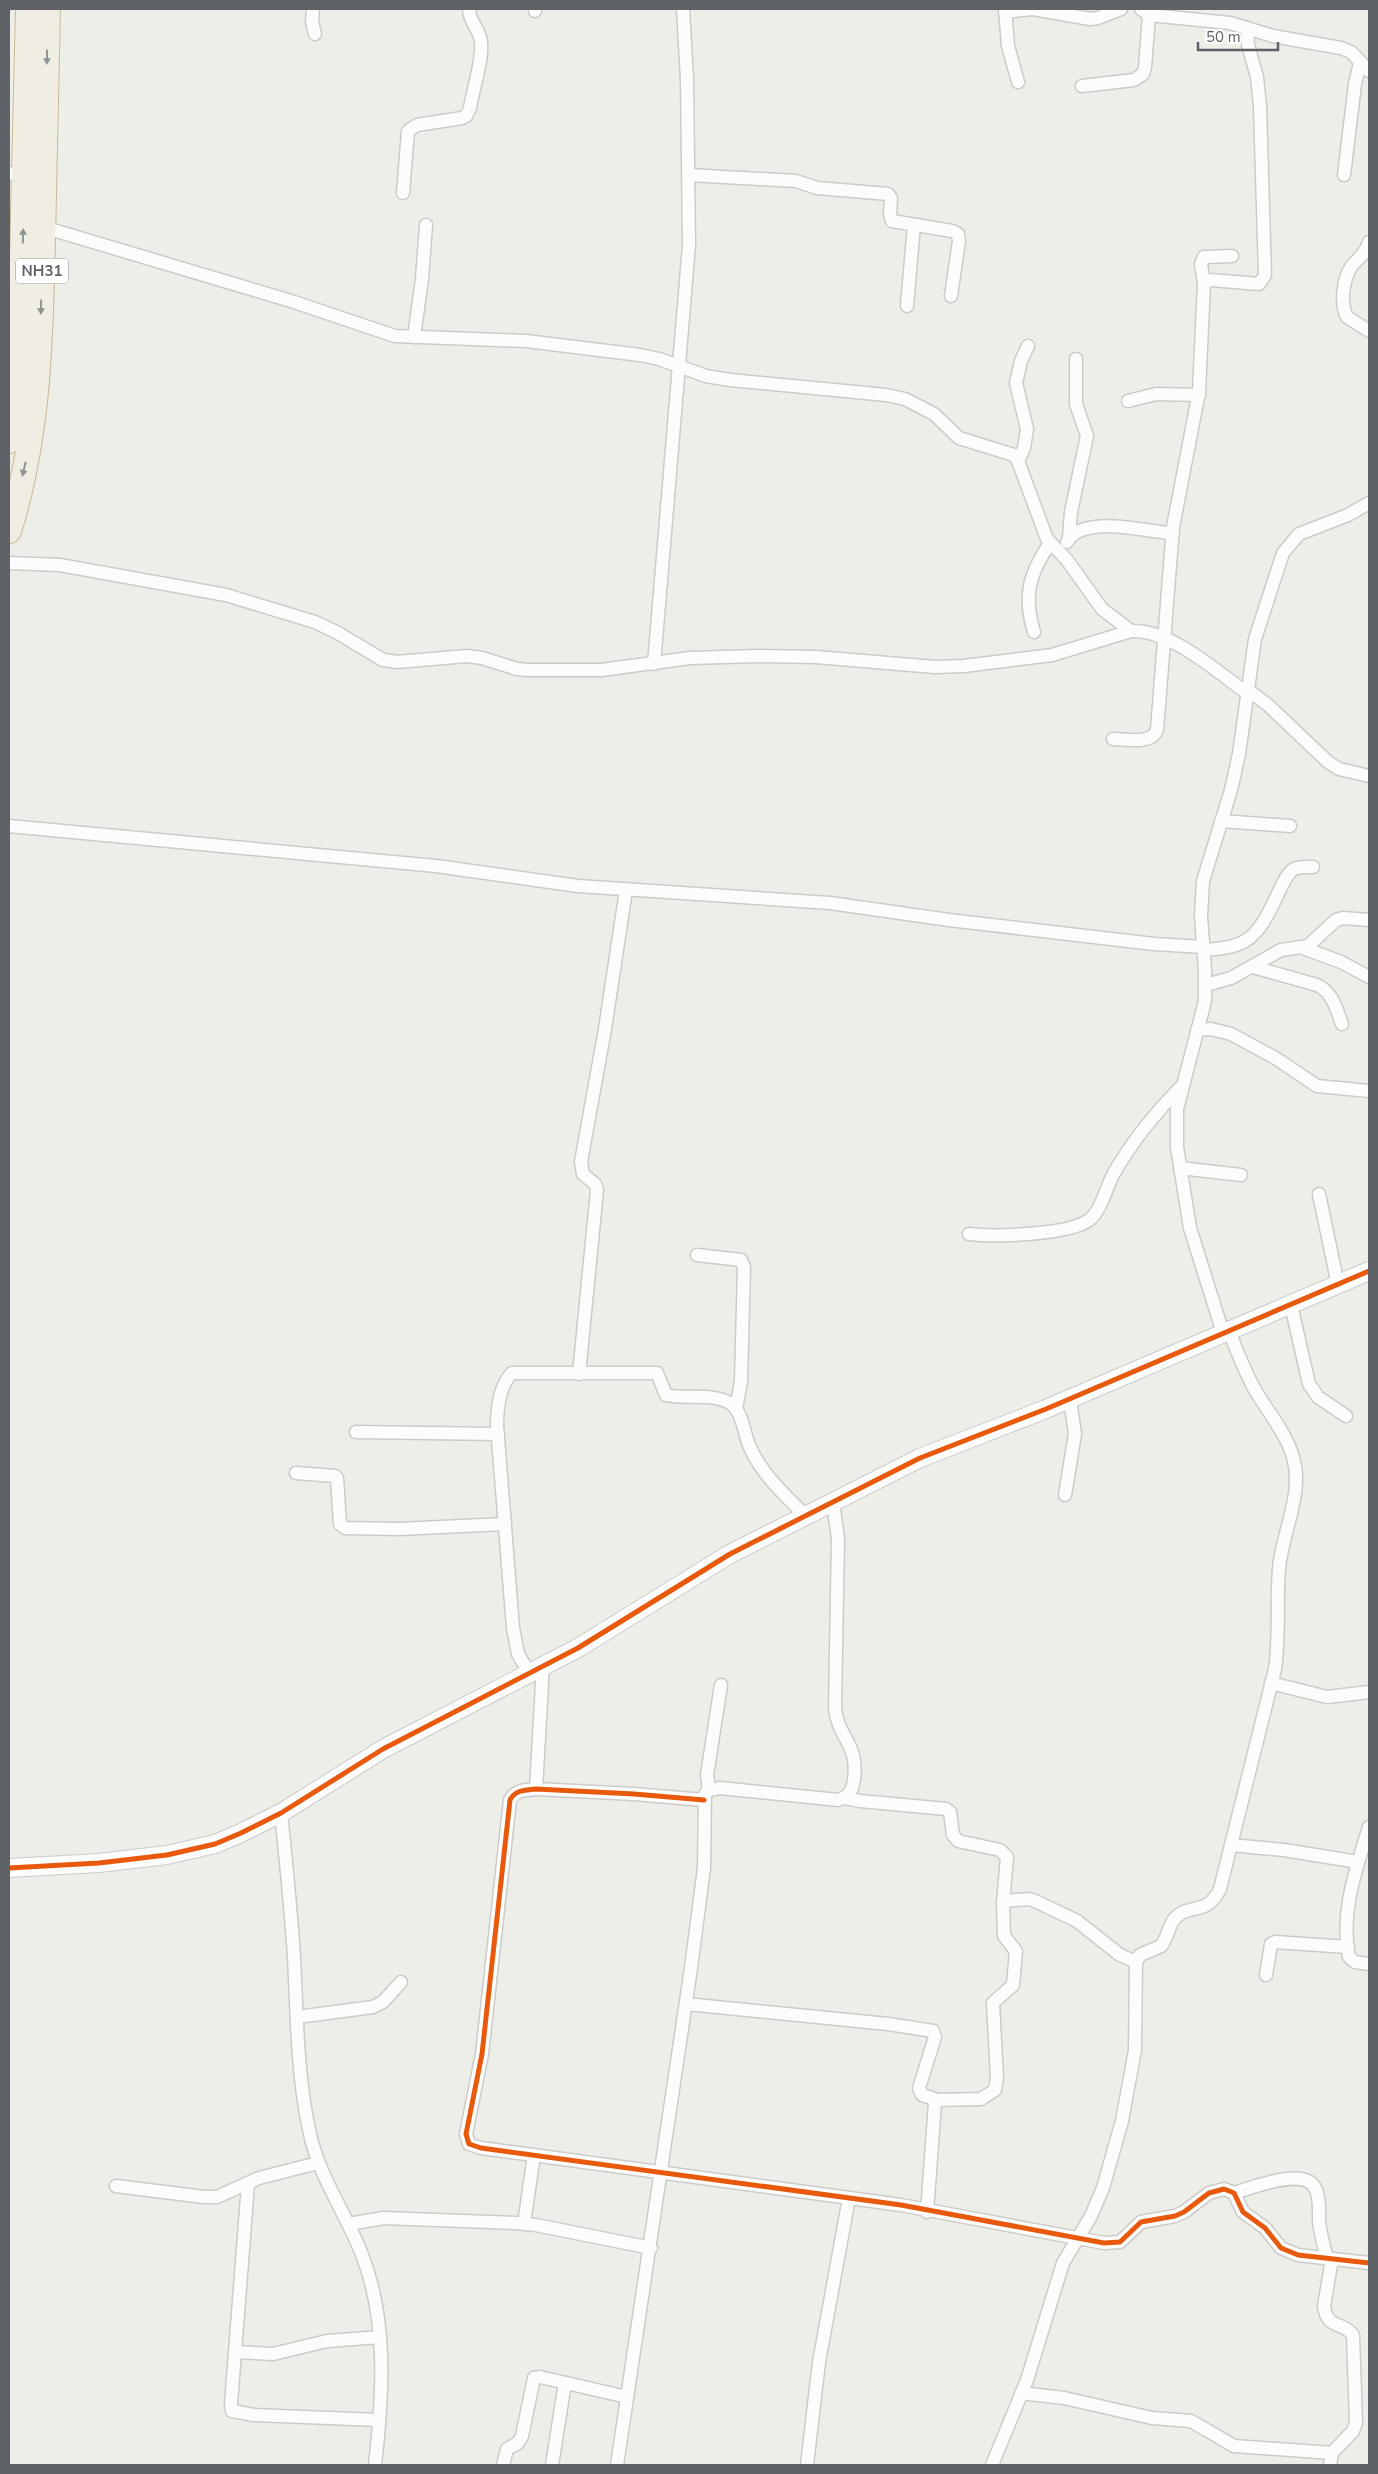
<svg xmlns="http://www.w3.org/2000/svg" width="1378" height="2474" viewBox="0 0 1378 2474" font-family="'Nunito Sans',sans-serif">
	<style>
		.lines { fill: none; stroke-linecap: round; stroke-linejoin: round }
		.street-casing { stroke: #cbcbcb; stroke-width: 15 }
		.secondary-casing { stroke: #cbcbcb; stroke-width: 20 }
		.highway-casing { stroke: #c7ba95; stroke-width: 26 }
		.street { stroke: #fcfcfc; stroke-width: 12 }
		.secondary { stroke: #fcfcfc; stroke-width: 18 }
		.highway { stroke: #f0ede2; stroke-width: 24 }
		.cycleway-casing { stroke: #fff; stroke-width: 8 }
		.cycleway { stroke: #e8590c; stroke-width: 5 }
		.oneway { fill: #919392 }
		.labels { text-anchor: middle; stroke-width: 4.5; stroke-linejoin: round; paint-order: stroke }
		.shield { fill: #fff; stroke: #8e9195; stroke-width: 1 }
		.shield-label { font-size: 15px; font-weight: bold; fill: #5e6267 }
	</style>
	<rect width="100%" height="100%" fill="#eeeee9"/>
	<g class="lines">
		<!-- street casing -->
		<g class="street-casing">
			<g id="street">
				<path d="M313,9L312,22L315,34"/>
				<path d="M1005,9L1008,46L1018,82"/>
				<path d="M1033,9L1090,19L1098,18L1121,9"/>
				<path d="M1141,9L1149,15L1230,23L1273,36L1341,48L1351,52L1369,71"/>
				<path d="M535,11V9"/>
				<path d="M1005,12L1031,9"/>
				<path d="M1082,86L1134,80L1143,74L1145,67L1149,15"/>
				<path d="M9,173L24,176"/>
				<path d="M689,175L796,181L817,188L888,194L891,198L890,214L892,221L952,231L958,234L959,241L951,296"/>
				<path d="M1344,175L1355,84L1360,63"/>
				<path d="M403,193L408,131L417,125L462,118L466,116L470,108C473,89 483,60 481,42C480,29 469,22 469,9"/>
				<path d="M43,227L291,301L395,336L526,341L640,355L659,359L706,376L730,380L886,395L905,399L934,414L959,438L1014,455L1018,461L1047,539L1067,560L1102,609L1131,631"/>
				<path d="M1369,242C1366,254 1358,258 1351,267C1343,280 1340,303 1347,317L1369,331"/>
				<path d="M1204,283L1201,264L1204,257L1232,256"/>
				<path d="M907,306L914,225"/>
				<path d="M414,337L422,279L426,225"/>
				<path d="M1128,401L1156,394L1199,395"/>
				<path d="M1018,461L1024,448L1027,429L1016,383L1021,361L1028,346"/>
				<path d="M1069,538L1071,512L1087,436L1076,404V359"/>
				<path d="M1067,542C1081,514 1148,531 1173,534"/>
				<path d="M9,563L60,565L226,595L315,622L338,633L383,660L397,662L467,656L482,658L517,669L528,670H601L690,658L756,656L816,657L935,667L964,666L1052,655L1131,631C1170,629 1216,671 1247,693"/>
				<path d="M1034,632C1023,596 1029,574 1050,543"/>
				<path d="M654,664L689,245L687,79L683,9"/>
				<path d="M1248,690L1268,705L1328,762L1339,769L1369,776"/>
				<path d="M1113,739C1126,739 1151,745 1157,730L1173,527L1199,392L1204,283L1211,280L1259,284L1265,275L1260,106L1257,77L1248,45L1247,28"/>
				<path d="M1221,821L1290,826"/>
				<path d="M9,826L436,866L578,886L830,903L949,920L1154,944L1204,947"/>
				<path d="M1303,948L1341,962L1369,977"/>
				<path d="M1204,950C1218,949 1233,948 1245,941C1271,926 1280,876 1294,869C1300,866 1307,867 1313,867"/>
				<path d="M1253,967L1317,985C1333,993 1336,1008 1342,1024"/>
				<path d="M1206,985L1231,978L1281,950L1308,946L1336,920L1343,918L1369,920"/>
				<path d="M1197,1030L1211,1029L1231,1034L1277,1059L1317,1086L1369,1091"/>
				<path d="M1180,1168L1241,1175"/>
				<path d="M1319,1194L1338,1285"/>
				<path d="M969,1234C994,1237 1069,1235 1089,1220C1102,1210 1106,1187 1114,1173C1133,1140 1155,1113 1182,1086"/>
				<path d="M697,1255L741,1260L744,1267L741,1381L736,1409"/>
				<path d="M1291,1305L1309,1384L1318,1397L1346,1416"/>
				<path d="M1223,1333L1190,1228L1177,1147V1109L1205,1001V969L1201,916L1203,881L1231,790L1239,754L1255,639L1283,553L1299,534L1348,515L1369,503"/>
				<path d="M579,1374L597,1190L595,1184L583,1174L581,1162L605,1029L626,890"/>
				<path d="M356,1432L498,1434"/>
				<path d="M296,1473L335,1476L337,1478L340,1524L345,1528L399,1529L505,1524"/>
				<path d="M1065,1495L1075,1434L1070,1399"/>
				<path d="M529,1673L518,1654L513,1628L497,1426C497,1408 499,1386 512,1373H657L666,1395C687,1400 709,1392 730,1403C742,1410 744,1433 749,1445C761,1474 784,1494 806,1516"/>
				<path d="M1271,1683L1327,1697L1369,1692"/>
				<path d="M536,1789L543,1666"/>
				<path d="M709,1790L707,1775L721,1685"/>
				<path d="M845,1798L860,1801L946,1809L950,1812L953,1835L958,1841L1000,1850L1007,1857L1003,1903L1004,1936L1016,1951L1013,1985L993,2003L997,2078L995,2090L981,2099L934,2100"/>
				<path d="M704,1800L634,1794L536,1789C525,1790 515,1790 510,1800L482,2054L466,2134L469,2144L481,2148L901,2205L1104,2243L1120,2242L1141,2222L1175,2216L1184,2212L1209,2193L1224,2189L1234,2193L1243,2212L1265,2228L1281,2248L1298,2255L1369,2263"/>
				<path d="M281,1813C286,1861 291,1909 294,1957C297,2016 297,2077 310,2134C319,2176 345,2212 361,2252C388,2319 383,2395 375,2465"/>
				<path d="M1369,1827C1356,1869 1340,1913 1349,1957L1355,1962L1369,1964"/>
				<path d="M1231,1845L1284,1850L1358,1862"/>
				<path d="M1003,1901L1029,1899L1035,1901L1077,1921L1120,1955L1136,1962"/>
				<path d="M1266,1975L1271,1944L1275,1942L1348,1947"/>
				<path d="M686,2004L888,2024L933,2031L935,2037L919,2088L922,2095L932,2098L935,2103L927,2212"/>
				<path d="M297,2017L373,2007L383,2002L401,1982"/>
				<path d="M248,2184L231,2404L232,2411L254,2415L379,2420"/>
				<path d="M116,2186L204,2197H217L259,2178L318,2163"/>
				<path d="M1234,2193C1251,2188 1307,2165 1316,2190C1320,2199 1319,2211 1319,2221C1320,2233 1324,2246 1327,2259"/>
				<path d="M348,2224L384,2218L516,2223L536,2225L651,2248"/>
				<path d="M524,2224L534,2155"/>
				<path d="M235,2352L273,2354L327,2341L380,2337"/>
				<path d="M1021,2393L1064,2398L1152,2418L1191,2421L1234,2446L1332,2453"/>
				<path d="M503,2465L507,2449L518,2443L522,2436L534,2378L540,2377L627,2397"/>
				<path d="M552,2465L565,2383"/>
				<path d="M617,2465L691,1968L704,1868L705,1794L709,1790L720,1788L838,1800C850,1796 852,1791 854,1780C859,1743 838,1739 835,1708L838,1539L833,1502"/>
				<path d="M807,2465L819,2362L849,2198"/>
				<path d="M992,2465L1027,2380L1063,2263L1091,2216L1103,2188L1122,2121L1135,2050L1136,1962L1140,1955L1161,1946C1168,1938 1168,1926 1175,1918C1191,1902 1206,1917 1220,1889L1275,1669C1280,1636 1276,1602 1279,1569C1282,1532 1304,1494 1293,1457C1286,1433 1268,1412 1255,1390C1245,1372 1237,1351 1229,1331"/>
				<path d="M1330,2465L1332,2453L1353,2431L1356,2423L1353,2335C1343,2321 1327,2330 1324,2306L1332,2259"/>
			</g>
		</g>
		<!-- secondary casing -->
		<g class="secondary-casing">
			<path id="secondary" d="M9,1868L99,1863L167,1855L215,1844L241,1833L281,1813L383,1749L578,1648L730,1554L920,1458L1046,1409L1369,1271"/>
		</g>
		<!-- highway casing -->
		<g class="highway-casing">
			<g id="highway">
				<path d="M9,441L16,400L20,337L28,9"/>
				<path d="M9,531C39,436 41,337 43,239C45,162 46,86 48,9"/>
			</g>
		</g>
		<!-- street -->
		<use href="#street" class="street"/>
		<!-- secondary -->
		<use href="#secondary" class="secondary"/>
		<!-- highway -->
		<use href="#highway" class="highway"/>
		<!-- cycleway casing -->
		<g class="cycleway-casing">
			<g id="cycleway">
				<path d="M704,1800L634,1794L536,1789C525,1790 515,1790 510,1800L482,2054L466,2134L469,2144L481,2148L901,2205L1104,2243L1120,2242L1141,2222L1175,2216L1184,2212L1209,2193L1224,2189L1234,2193L1243,2212L1265,2228L1281,2248L1298,2255L1369,2263"/>
				<path d="M9,1868L99,1863L167,1855L215,1844L241,1833L281,1813L383,1749L578,1648L730,1554L920,1458L1046,1409L1369,1271"/>
			</g>
		</g>
		<!-- cycleway -->
		<use href="#cycleway" class="cycleway"/>
	</g>
	<!-- one-way arrows -->
	<defs><path id="oneway-solid" d="M-6-.8H1V-3.2L6.5 0L1 3.2V.8H-6Z" transform="scale(1.25)"/></defs>
	<g class="oneway">
		<use href="#oneway-solid" transform="translate(47 57) rotate(91)"/>
		<use href="#oneway-solid" transform="translate(23 236) rotate(-89)"/>
		<use href="#oneway-solid" transform="translate(41 307) rotate(91)"/>
		<use href="#oneway-solid" transform="translate(24 469) rotate(103)"/>
	</g>
	<g class="labels">
		<!-- shield labels -->
		<rect class="shield" x="16" y="258.5" width="52" height="25" rx="4"/>
		<g class="shield-label">
			<text x="42" y="276">NH31</text>
		</g>
	</g>
	<!-- border -->
	<rect width="1378" height="2474" fill="none" stroke="#5e6267" stroke-width="20"/>
	<!-- scale -->
	<path d="M1198 42v8h80v-8" fill="none" stroke="#5e6267" stroke-width="2.5"/>
	<text x="1206" y="42" font-size="15" fill="#5e6267" stroke="#ffffff" stroke-width="4" paint-order="stroke">50 m</text>
</svg>
